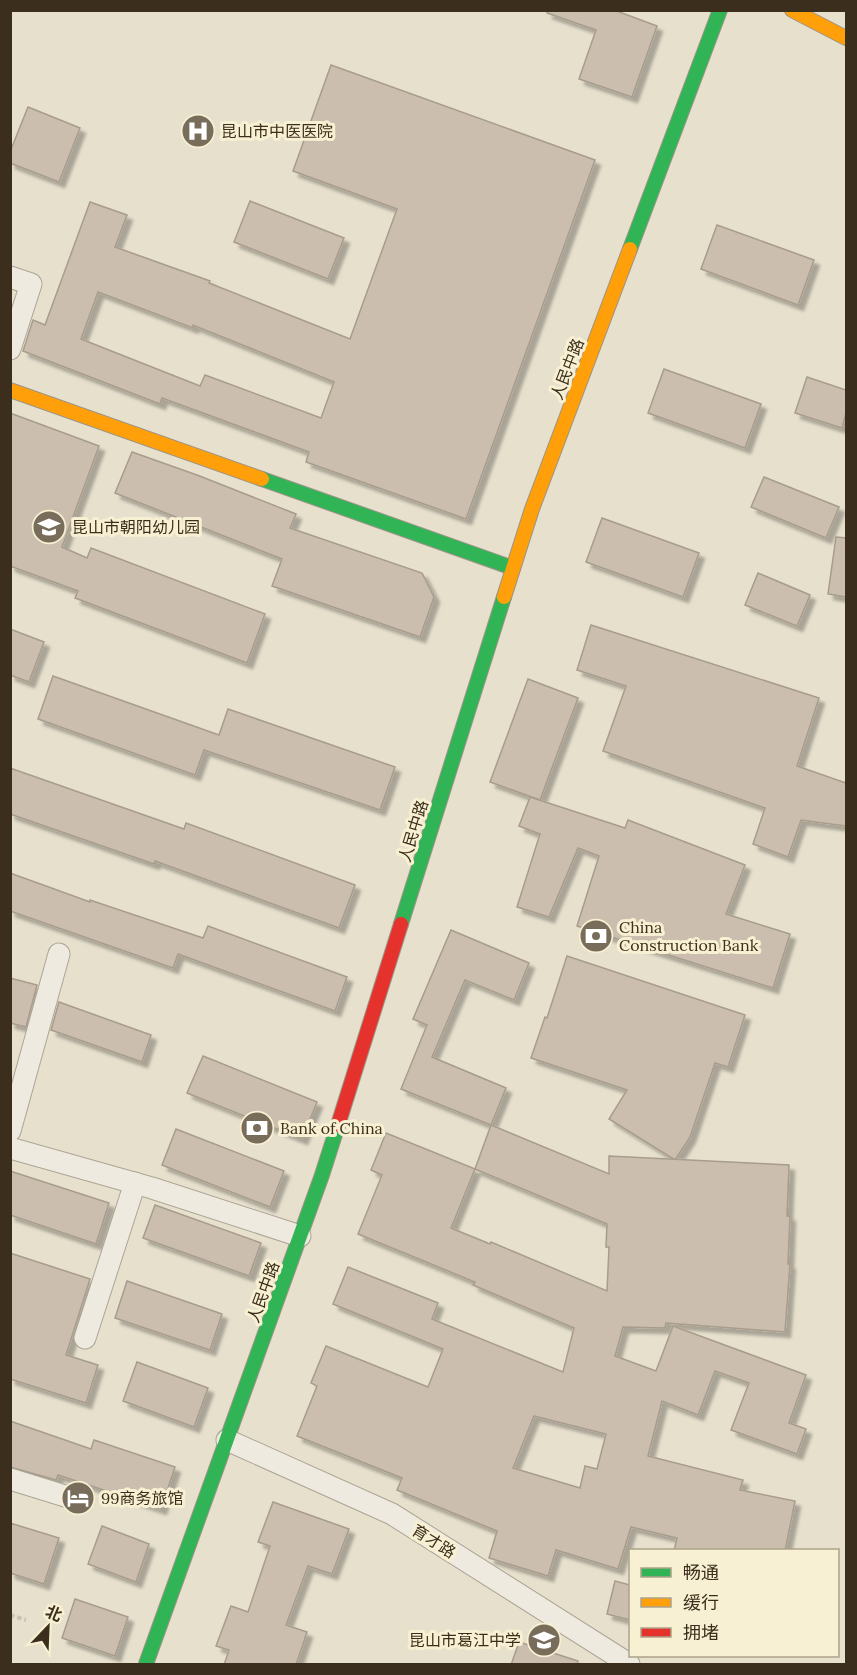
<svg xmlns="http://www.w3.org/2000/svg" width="857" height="1675" viewBox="0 0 857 1675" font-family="Lora,'Noto Sans SC',serif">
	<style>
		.building { fill: #cbbeae; stroke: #a89c8c; stroke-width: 1.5; fill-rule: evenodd; filter: url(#shadow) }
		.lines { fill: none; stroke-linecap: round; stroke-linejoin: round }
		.street-casing { stroke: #aca596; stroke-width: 23 }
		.fast-casing { stroke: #9c9486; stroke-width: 16 }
		.slow-casing { stroke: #9c9486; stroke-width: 16 }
		.jam-casing { stroke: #9c9486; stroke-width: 16 }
		.path { stroke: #c7c1b6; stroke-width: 4; stroke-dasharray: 4.5 3; stroke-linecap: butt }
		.street { stroke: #efeadf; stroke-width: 21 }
		.fast { stroke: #30b455; stroke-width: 14 }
		.slow { stroke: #ff9f0a; stroke-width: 14 }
		.jam { stroke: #e5322d; stroke-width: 14 }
		.labels { text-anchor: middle; stroke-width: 6; stroke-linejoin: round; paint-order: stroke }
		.poi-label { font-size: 16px; fill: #3c2e1d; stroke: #f8f0d2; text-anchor: start }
		.street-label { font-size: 16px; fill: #3c2e1d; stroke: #f8f0d2 }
	</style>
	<defs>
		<filter id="shadow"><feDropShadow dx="5.5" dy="5.5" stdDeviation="1.5" flood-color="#0004"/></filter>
	</defs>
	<rect width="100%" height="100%" fill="#e7e0cd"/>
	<!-- building -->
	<g class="building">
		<path d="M548,10H614L657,26L632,97L579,79L596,30L547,13Z"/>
		<path d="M331,65L595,160L466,519L306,462L309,452L162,398L160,404L23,351L33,320L45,325L90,202L127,215L115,247L210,281L209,283L350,339L397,209L293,171ZM98,292L193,328V325L334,382L321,418L205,375L200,386L81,339Z"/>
		<path d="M28,107L80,128L59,182L10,163V152Z"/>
		<path d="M250,201L344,238L328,279L234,242Z"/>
		<path d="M717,225L814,260L798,305L701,269Z"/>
		<path d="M664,369L761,404L745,448L648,413Z"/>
		<path d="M807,377L846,390V413L842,428L795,413Z"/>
		<path d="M10,413L99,446L62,547L87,558L91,548L265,614L247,663L75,598L78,591L10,566Z"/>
		<path d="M132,452L197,475L296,514L290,528L422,573L434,597L420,637L272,586L282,559L115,493Z"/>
		<path d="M764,477L839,507L826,538L751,507Z"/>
		<path d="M602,518L699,553L683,597L586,562Z"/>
		<path d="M836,537L846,538V597L828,594Z"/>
		<path d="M758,573L810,595L797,626L745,605Z"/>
		<path d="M591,625L819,698L797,766L846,783V826L801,820L788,857L753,844L765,808L603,751L626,686L577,670Z"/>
		<path d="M10,629L44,642L29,682L10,675Z"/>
		<path d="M53,676L219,735L228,709L395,767L380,810L204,750L195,775L38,719Z"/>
		<path d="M528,679L578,698L540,800L490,782Z"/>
		<path d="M10,768L184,829L186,823L355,885L339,928L155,861L154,864L10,814Z"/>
		<path d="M530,797L625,828L628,820L745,865L726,914L790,934L773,988L577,926L599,856L578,848L549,917L517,907L540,834L519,826Z"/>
		<path d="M10,873L90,902V900L203,938L208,926L347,977L335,1011L178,954L173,968L10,911Z"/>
		<path d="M451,930L529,963L514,1000L465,980L432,1057L506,1088L491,1125L401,1089L427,1025L413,1019Z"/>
		<path d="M567,956L745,1015L728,1067L715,1063L690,1137L675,1160L609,1119L627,1090L531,1058L545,1017L547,1018Z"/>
		<path d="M10,978L37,985L26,1027L10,1023Z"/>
		<path d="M59,1002L151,1035L142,1062L51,1030Z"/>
		<path d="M203,1056L317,1102L302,1139L187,1093Z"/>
		<path d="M491,1125L609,1174V1156L789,1165L787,1216H790L788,1264H790L785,1332L666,1323L665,1328L623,1327L615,1356L656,1371L673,1326L806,1375L789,1423L806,1429L797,1454L731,1430L749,1383L715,1371L698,1415L662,1401L648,1456L743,1480L740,1490L795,1501L785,1551H674L677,1538L631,1527L618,1569L556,1550L548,1576L489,1558L497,1531L397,1490L402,1478L297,1436L317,1386L311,1383L326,1346L428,1387L443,1349L333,1304L348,1267L438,1303L432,1319L563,1372L574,1328L473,1285L475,1282L358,1234L382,1175L371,1170L386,1133L475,1169ZM475,1169L607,1224L606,1247H609L607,1291L491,1242L490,1244L451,1228ZM534,1416L606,1434L597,1469L585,1466L580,1488L513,1468Z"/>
		<path d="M176,1129L284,1171L270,1207L162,1165Z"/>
		<path d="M10,1171L109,1203L96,1244L10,1215Z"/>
		<path d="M155,1205L261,1243L249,1276L143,1238Z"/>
		<path d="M10,1253L90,1279L66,1355L98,1365L86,1403L10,1379Z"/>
		<path d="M127,1281L222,1314L210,1350L115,1318Z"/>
		<path d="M137,1362L208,1388L194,1427L123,1401Z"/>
		<path d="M10,1421L91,1449L94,1440L175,1467L161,1509L58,1475L56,1480L10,1467Z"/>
		<path d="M273,1502L349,1529L332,1574L308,1566L286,1625L307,1632L296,1665H224L229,1650L216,1646L231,1606L248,1612L270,1546L258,1542Z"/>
		<path d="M10,1523L59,1538L44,1584L10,1573Z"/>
		<path d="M102,1526L149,1544L136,1582L88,1564Z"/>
		<path d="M615,1581L630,1585V1620L607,1614Z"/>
		<path d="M75,1599L128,1617L115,1656L62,1638Z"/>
		<path d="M519,1642L578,1661L577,1665H511Z"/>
	</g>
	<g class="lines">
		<!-- street casing -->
		<g class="street-casing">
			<g id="street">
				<path d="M10,277L31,284L10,349"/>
				<path d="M10,1131L59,954"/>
				<path d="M10,1148L152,1188L300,1236"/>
				<path d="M85,1338L135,1183"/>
				<path d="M227,1440L392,1514L629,1664"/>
				<path d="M10,1479L65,1496"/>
			</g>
		</g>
		<!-- fast casing -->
		<g class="fast-casing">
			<g id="fast">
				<path d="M630,249L720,10"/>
				<path d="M262,479L513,568"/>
				<path d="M401,924L504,597"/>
				<path d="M146,1664L322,1175L338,1125"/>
			</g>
		</g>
		<!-- slow casing -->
		<g class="slow-casing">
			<g id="slow">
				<path d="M792,10L846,38"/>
				<path d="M10,390L262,479"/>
				<path d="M504,597L532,509L630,249"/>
			</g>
		</g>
		<!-- jam casing -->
		<g class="jam-casing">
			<path id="jam" d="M338,1125L401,924"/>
		</g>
		<!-- path -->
		<path class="path" d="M10,1615L26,1620"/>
		<!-- street -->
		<use href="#street" class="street"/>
		<!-- fast -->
		<use href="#fast" class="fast"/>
		<!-- slow -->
		<use href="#slow" class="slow"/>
		<!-- jam -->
		<use href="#jam" class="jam"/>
	</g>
	<!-- icons -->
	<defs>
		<g id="hospital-disc" transform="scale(1.725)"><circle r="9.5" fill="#786c5b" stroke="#f8f0d2"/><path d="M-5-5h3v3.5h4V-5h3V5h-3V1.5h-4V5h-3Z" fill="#fff"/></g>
		<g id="school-disc" transform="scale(1.725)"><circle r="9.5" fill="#786c5b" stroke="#f8f0d2"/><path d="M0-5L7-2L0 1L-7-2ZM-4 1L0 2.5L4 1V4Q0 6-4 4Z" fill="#fff"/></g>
		<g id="bank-disc" transform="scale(1.725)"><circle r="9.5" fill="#786c5b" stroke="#f8f0d2"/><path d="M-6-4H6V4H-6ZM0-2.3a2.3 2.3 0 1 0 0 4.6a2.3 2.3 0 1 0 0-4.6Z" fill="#fff"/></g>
		<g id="hotel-disc" transform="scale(1.725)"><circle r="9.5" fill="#786c5b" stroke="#f8f0d2"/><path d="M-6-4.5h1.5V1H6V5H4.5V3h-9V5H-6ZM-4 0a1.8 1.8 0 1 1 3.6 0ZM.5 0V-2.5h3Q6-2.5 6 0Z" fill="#fff"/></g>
	</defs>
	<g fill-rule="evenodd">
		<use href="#hospital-disc" x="198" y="131"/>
		<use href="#school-disc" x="49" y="527"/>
		<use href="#bank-disc" x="596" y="936"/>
		<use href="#bank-disc" x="257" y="1128"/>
		<use href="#hotel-disc" x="78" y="1498"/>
		<use href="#school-disc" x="544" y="1640"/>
	</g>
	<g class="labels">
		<!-- poi labels -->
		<g class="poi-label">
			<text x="221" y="137">昆山市中医医院</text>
			<text x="72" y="533">昆山市朝阳幼儿园</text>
			<text x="619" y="933">China<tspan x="619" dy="18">Construction Bank</tspan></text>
			<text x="280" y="1134">Bank of China</text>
			<text x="101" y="1504">99商务旅馆</text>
			<text x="521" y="1646" text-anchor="end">昆山市葛江中学</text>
		</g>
		<!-- street labels -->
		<g class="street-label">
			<text transform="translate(567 369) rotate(-69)" y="6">人民中路</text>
			<text transform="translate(413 831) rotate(-73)" y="6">人民中路</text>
			<text transform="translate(263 1292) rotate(-70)" y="6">人民中路</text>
			<text transform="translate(434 1541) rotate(32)" y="6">育才路</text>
		</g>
	</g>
	<!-- border -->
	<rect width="857" height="1675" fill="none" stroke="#3c2e1d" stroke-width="24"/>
	<!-- legend -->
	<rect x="629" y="1549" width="210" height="108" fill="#f8f0d2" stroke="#ada28a" stroke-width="1.5"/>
	<rect x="641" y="1568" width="30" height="9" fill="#30b455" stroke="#ada28a" stroke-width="1.5"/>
	<text x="683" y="1579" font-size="18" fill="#3c2e1d">畅通</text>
	<rect x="641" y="1598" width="30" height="9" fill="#ff9f0a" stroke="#ada28a" stroke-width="1.5"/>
	<text x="683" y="1609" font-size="18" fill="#3c2e1d">缓行</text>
	<rect x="641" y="1628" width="30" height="9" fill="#e5322d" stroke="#ada28a" stroke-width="1.5"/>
	<text x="683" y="1639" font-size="18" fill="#3c2e1d">拥堵</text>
	<!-- north arrow -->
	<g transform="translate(48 1627) rotate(23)" stroke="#f8f0d2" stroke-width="4.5" paint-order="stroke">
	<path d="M0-4.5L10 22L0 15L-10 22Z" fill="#3c2e1d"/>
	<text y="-9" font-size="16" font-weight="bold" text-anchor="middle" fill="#3c2e1d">北</text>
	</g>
</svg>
